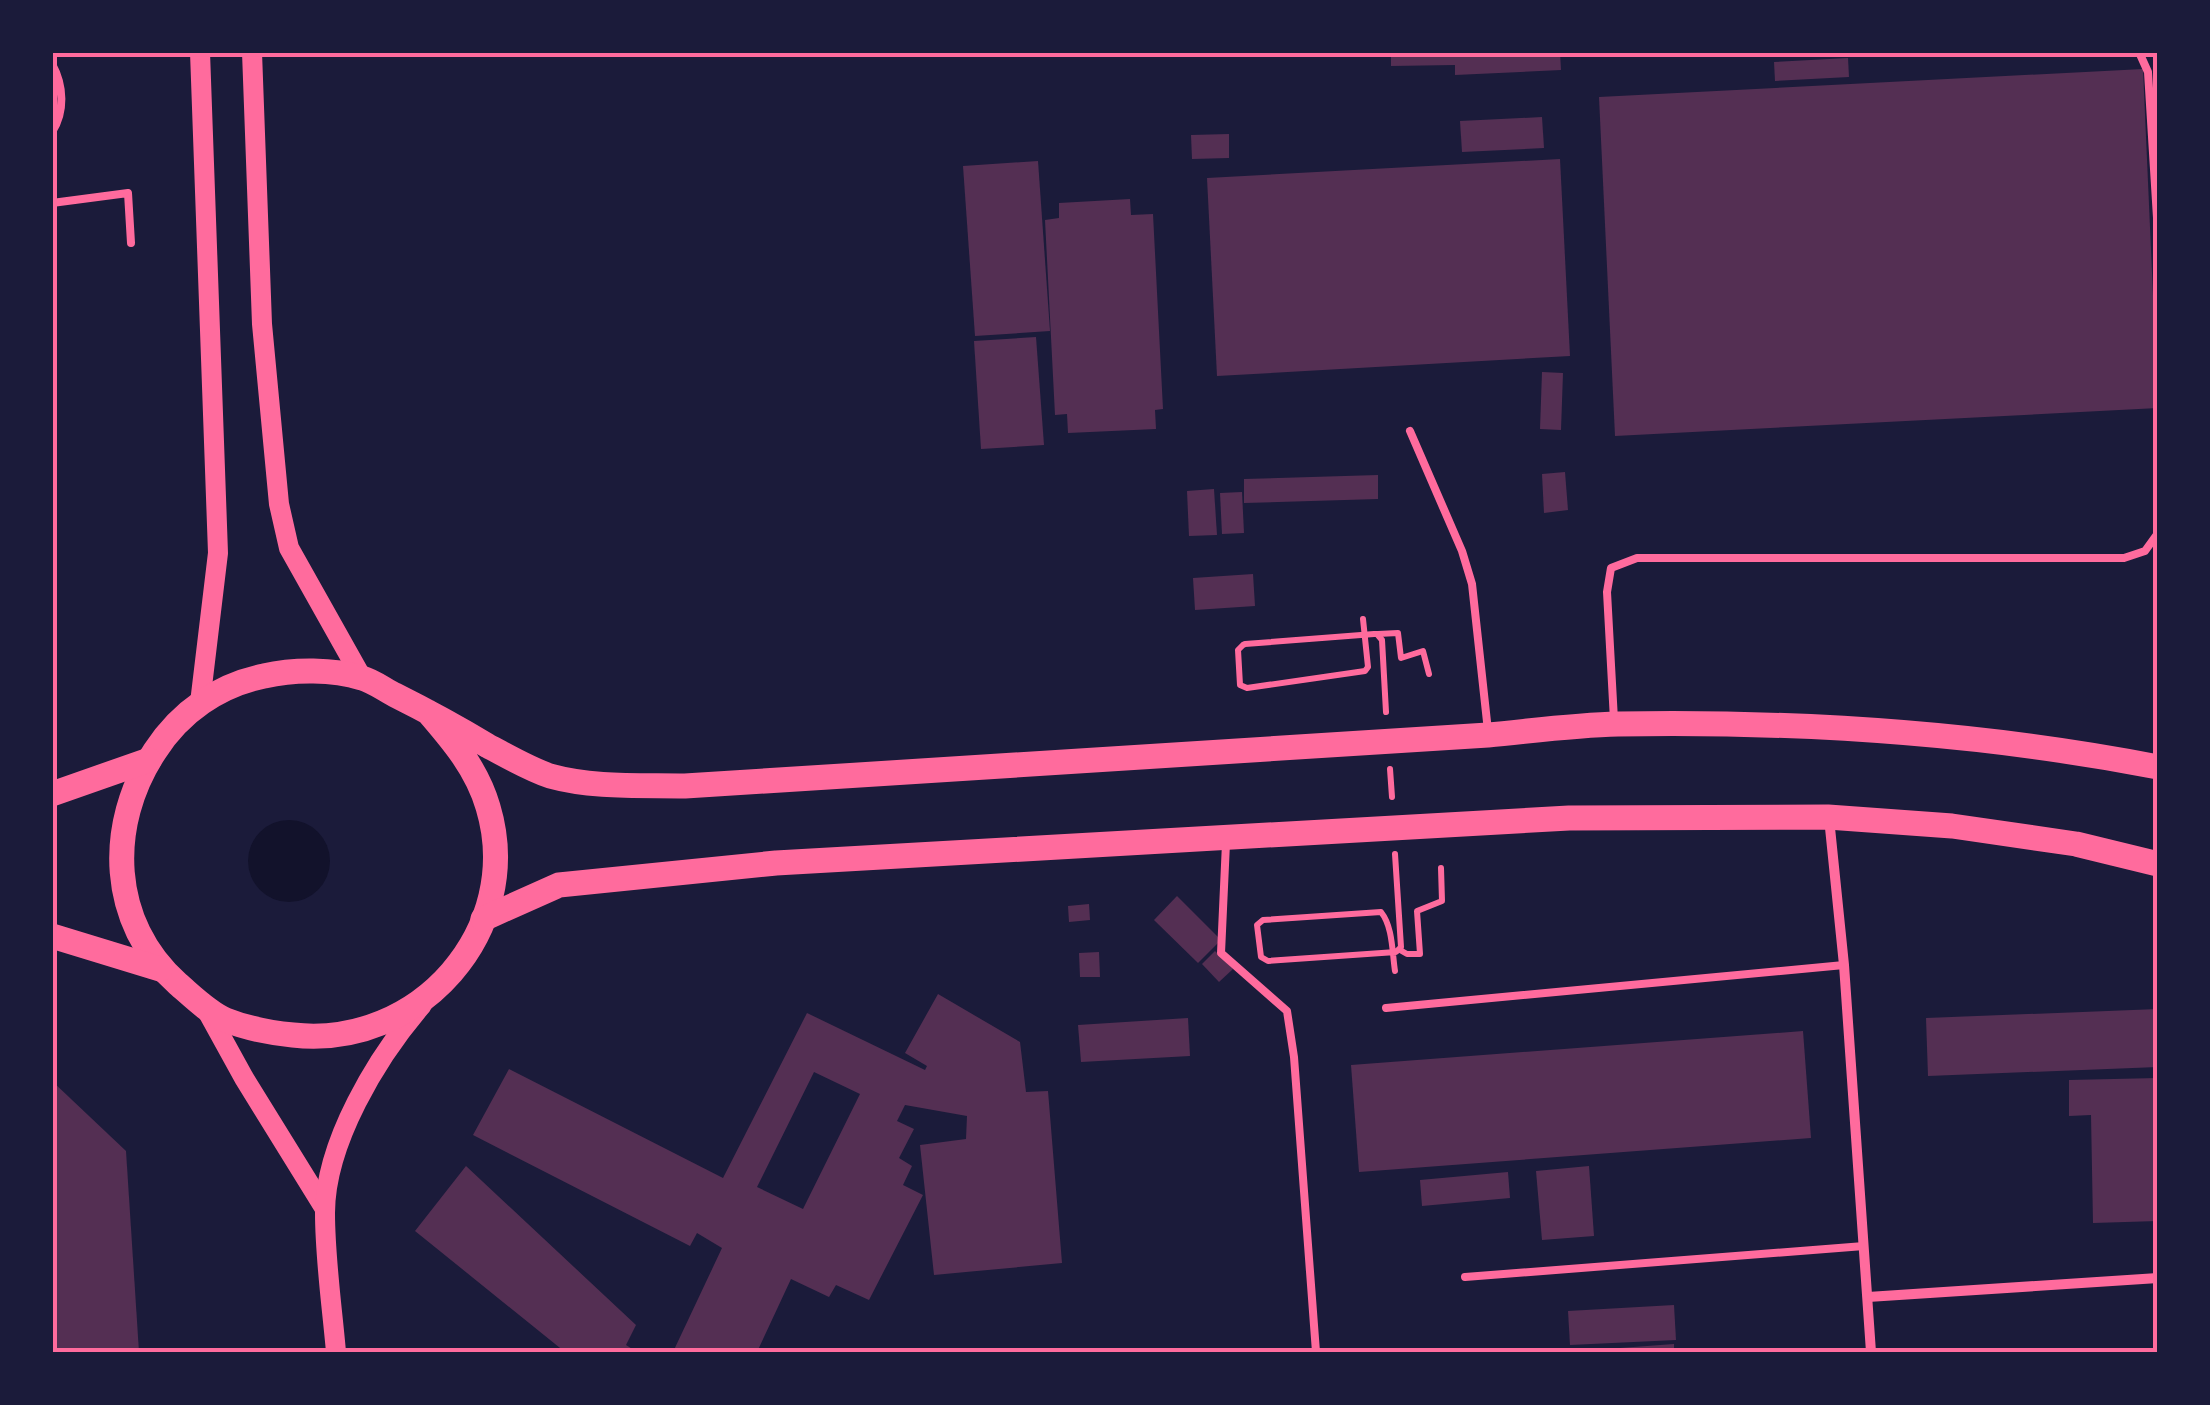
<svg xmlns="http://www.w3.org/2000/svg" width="2210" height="1405" viewBox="0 0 2210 1405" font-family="'DejaVu Sans',sans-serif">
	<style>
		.water { fill: #12122b }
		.building { fill: #542f53; fill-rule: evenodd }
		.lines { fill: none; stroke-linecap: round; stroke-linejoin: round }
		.path { stroke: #ff6b9d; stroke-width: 6 }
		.service { stroke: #ff6b9d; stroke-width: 8 }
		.minor { stroke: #ff6b9d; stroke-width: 10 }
		.secondary { stroke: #ff6b9d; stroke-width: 20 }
		.primary { stroke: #ff6b9d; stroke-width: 25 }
		.neatline { fill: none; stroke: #ff6b9d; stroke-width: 4 }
	</style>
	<rect width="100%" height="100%" fill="#1b1b3a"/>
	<!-- water -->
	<circle class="water" cx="289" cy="861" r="41"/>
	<!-- building -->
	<g class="building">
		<path d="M1391,52H1560L1561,70L1455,75V65L1391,66Z"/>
		<path d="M1848,58L1849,77L1775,81L1774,62Z"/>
		<path d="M2143,69L2158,408L1615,436L1599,97Z"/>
		<path d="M1542,117L1544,148L1462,152L1460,121Z"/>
		<path d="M1229,134V158L1192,159L1191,135Z"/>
		<path d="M1560,159L1570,356L1217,376L1207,178Z"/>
		<path d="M1038,161L1050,331L975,336L963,166Z"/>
		<path d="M1130,199L1131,215L1153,214L1163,409L1155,410L1156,429L1068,433L1067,414L1055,415L1045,220L1059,218V203Z"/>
		<path d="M1036,337L1044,445L981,449L974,341Z"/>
		<path d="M1542,372L1563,373L1561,430L1540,429Z"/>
		<path d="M1565,472L1568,510L1544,513L1542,474Z"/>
		<path d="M1378,475V499L1244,503V479Z"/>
		<path d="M1214,489L1217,535L1189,536L1187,491Z"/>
		<path d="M1242,492L1244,533L1222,534L1220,493Z"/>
		<path d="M1253,574L1255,606L1195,610L1193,578Z"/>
		<path d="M1177,896L1221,940L1198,963L1154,920Z"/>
		<path d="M1089,904L1090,920L1069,922L1068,906Z"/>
		<path d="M1215,951L1233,969L1219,982L1202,964Z"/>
		<path d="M1099,952L1100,977H1080L1079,953Z"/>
		<path d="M938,994L1020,1042L1026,1092L1048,1091L1062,1263L934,1275L920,1145L966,1139L967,1116L905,1105L897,1121L914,1129L899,1158L912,1166L903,1185L923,1195L869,1300L836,1285L829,1297L791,1279L757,1352H673L722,1248L697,1233L690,1246L473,1135L509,1069L723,1178L807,1013L925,1070L927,1066L905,1053ZM814,1072L860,1094L803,1209L757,1187Z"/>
		<path d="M2158,1009V1067L1928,1076L1926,1018Z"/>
		<path d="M1188,1018L1190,1056L1081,1062L1078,1025Z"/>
		<path d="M1803,1031L1811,1138L1359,1172L1351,1065Z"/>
		<path d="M2158,1078V1221L2093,1223L2091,1115L2069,1116V1080Z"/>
		<path d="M52,1081L126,1151L139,1352H52Z"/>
		<path d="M466,1166L636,1325L626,1345L637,1352H565L415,1231Z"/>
		<path d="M1589,1166L1594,1236L1542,1240L1536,1171Z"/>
		<path d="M1508,1172L1510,1198L1422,1206L1420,1180Z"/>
		<path d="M1674,1305L1676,1340L1570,1345L1568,1311Z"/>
		<path d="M1674,1344V1352H1593V1350Z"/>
	</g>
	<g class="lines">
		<!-- path -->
		<g class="path">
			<path d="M1363,619L1368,667L1365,671L1247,688L1240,685L1238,650L1243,645L1245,644L1374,634H1377L1382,640L1386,712"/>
			<path d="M1378,634L1398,633L1401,658L1423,651L1429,674"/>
			<path d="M1390,769L1392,797"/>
			<path d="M1400,950L1407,954H1420L1417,911L1442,901L1441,868"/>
			<path d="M1395,971C1392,952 1393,927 1381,912L1263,920L1257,925L1261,957L1268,961L1396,952L1401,947L1395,854"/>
		</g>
		<!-- service -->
		<g class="service">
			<path d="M2139,52L2148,72L2158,234"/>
			<path d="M52,64C64,86 65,112 52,132"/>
			<path d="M52,203L128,193L131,243"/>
			<path d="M1410,431L1462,551L1472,584L1488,731"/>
			<path d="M1614,720L1607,592L1611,568L1637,558H2124L2145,551L2158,533"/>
			<path d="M1226,843L1221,953L1287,1011L1294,1057L1316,1352"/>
			<path d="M1386,1008L1844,965"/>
			<path d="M1465,1277L1864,1246"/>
		</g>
		<!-- minor -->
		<g class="minor">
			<path d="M1829,818L1844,965L1871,1352"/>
			<path d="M1868,1297L2158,1278"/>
		</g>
		<!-- secondary -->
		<g class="secondary">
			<path d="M252,52L262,324L279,504L289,548L362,678"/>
			<path d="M200,703L218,553L200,52"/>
			<path d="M206,1009L244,1078L325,1209"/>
			<path d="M336,1352C332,1306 325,1259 325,1213C325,1143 377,1057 422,1005"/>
		</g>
		<!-- primary -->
		<g class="primary">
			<path d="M428,712C453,741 477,769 488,807C525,930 419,1049 293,1035C272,1033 246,1028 226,1020C209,1013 192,996 178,984C109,923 106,825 155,751C180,712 219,685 264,676C294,669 333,669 362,678C373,681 385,690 395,695C427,711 458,728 488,746C507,756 529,769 550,776C593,788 641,785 685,786L1488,735C1531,731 1575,725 1618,724C1795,721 1983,733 2158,767"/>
			<path d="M52,794L149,760"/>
			<path d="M483,919L559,885L776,863L1569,818L1828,817L1952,826L2076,844L2158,864"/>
			<path d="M52,936L160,969"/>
		</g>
	</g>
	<!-- border -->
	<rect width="2210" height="1405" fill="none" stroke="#1b1b3a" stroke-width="110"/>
	<rect x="55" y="55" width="2100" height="1295" class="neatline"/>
</svg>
